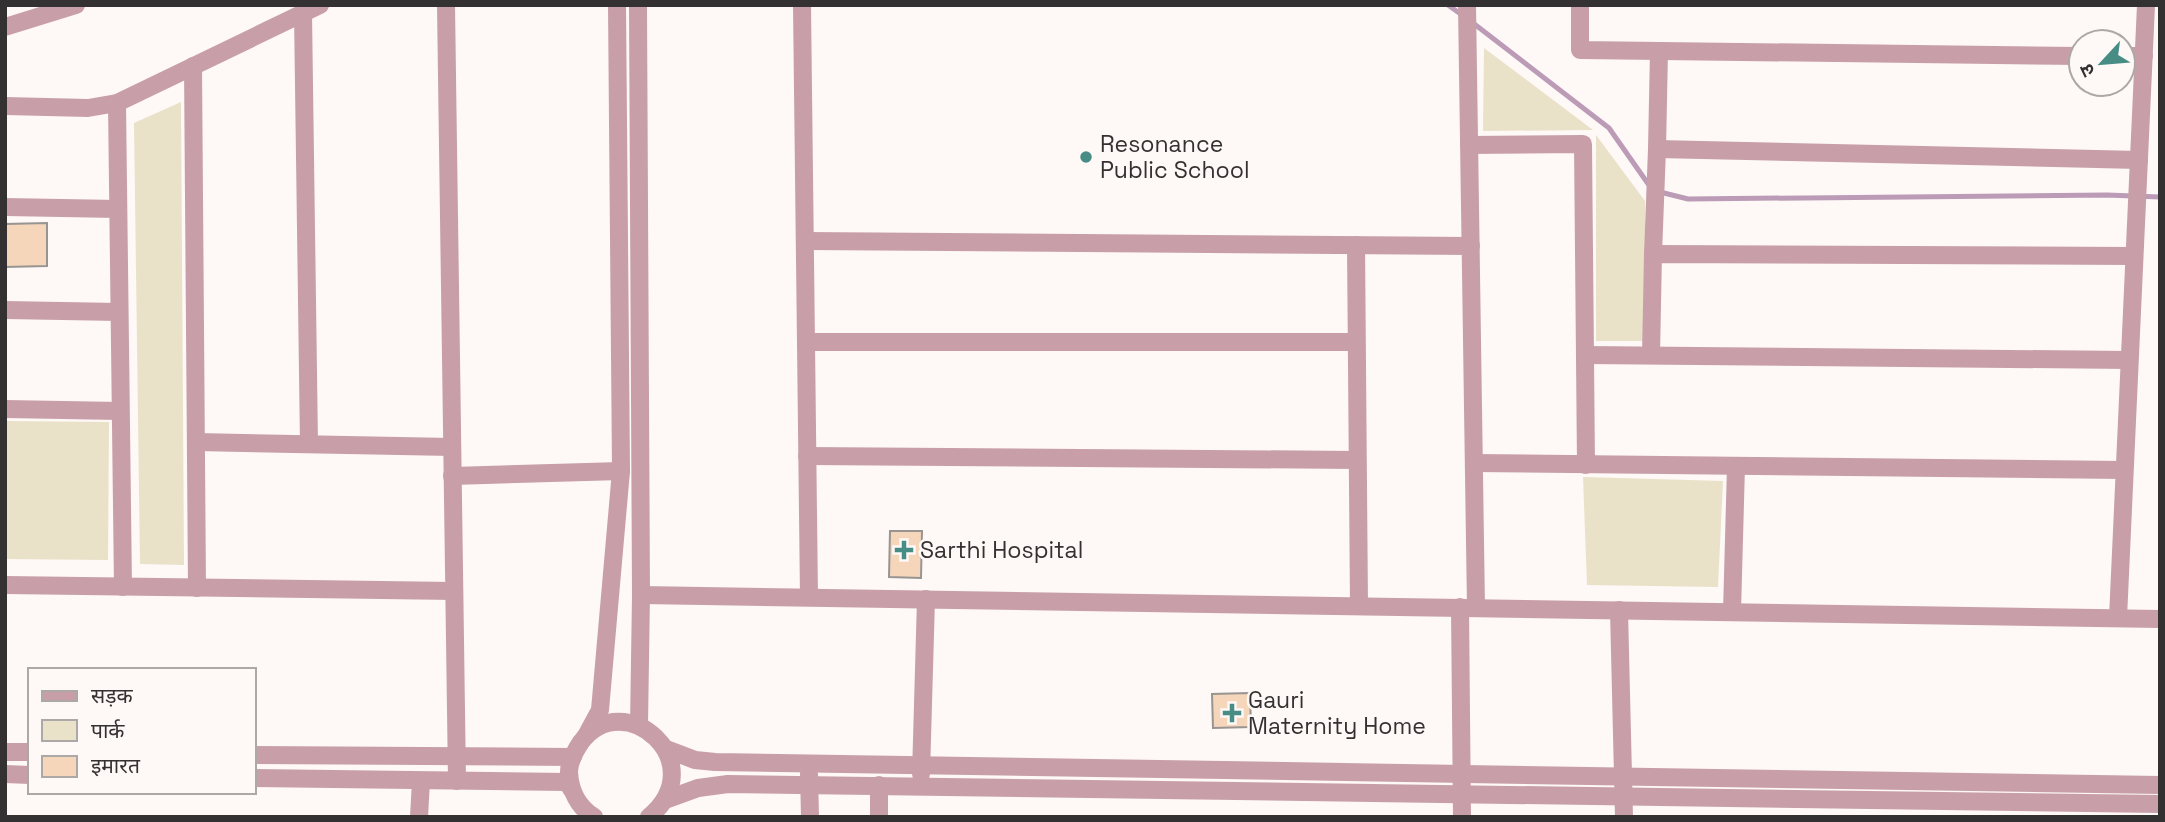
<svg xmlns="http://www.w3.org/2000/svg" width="2165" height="822" viewBox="0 0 2165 822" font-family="'Space Grotesk','Noto Sans Devanagari',sans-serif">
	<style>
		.green { fill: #e9e2c8 }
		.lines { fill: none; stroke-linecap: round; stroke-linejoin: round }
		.stream { stroke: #bb9bb6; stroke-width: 5 }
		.building { fill: #f6d6ba; stroke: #989491; stroke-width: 2 }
		.minor { stroke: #c89fa9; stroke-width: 18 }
		.poi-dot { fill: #488d85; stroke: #fef8f7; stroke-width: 2.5 }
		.labels { text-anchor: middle; stroke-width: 5; stroke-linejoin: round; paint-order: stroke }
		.poi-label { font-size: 23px; fill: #333131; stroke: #fef8f7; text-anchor: start }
	</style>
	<rect width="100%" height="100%" fill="#fef8f7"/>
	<!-- green -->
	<g class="green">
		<path d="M1484,48L1593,130L1483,131Z"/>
		<path d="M181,102L184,565L140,564L134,123Z"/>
		<path d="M1596,135L1645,201L1646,341H1596Z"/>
		<path d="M5,421L109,422L108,560L5,559Z"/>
		<path d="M1583,477L1723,481L1718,587L1587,585Z"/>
	</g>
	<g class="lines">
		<!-- stream -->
		<g class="stream">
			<path d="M1448,5L1462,15"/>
			<path d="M1473,23L1609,128L1651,188"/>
			<path d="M1660,192L1688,199L2107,195L2160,197"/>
		</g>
	</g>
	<!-- building -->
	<g class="building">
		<path d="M47,223V266L5,267V224Z"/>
		<path d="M890,531H922L921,578L889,577Z"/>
		<path d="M1250,693L1251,727L1213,728L1212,694Z"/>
	</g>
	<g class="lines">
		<!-- minor -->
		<g class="minor">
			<path d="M446,5L457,781"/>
			<path d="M638,5L641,595L639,725"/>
			<path d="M802,5L809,597"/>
			<path d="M1467,5L1476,608"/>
			<path d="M1580,5V50L2081,56"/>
			<path d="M303,13L309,444"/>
			<path d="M5,27L76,5"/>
			<path d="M1659,51L1657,149L2139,160"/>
			<path d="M2123,56H2144"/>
			<path d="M193,66L197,588"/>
			<path d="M117,103L123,587"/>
			<path d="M5,106L88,108L117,103L320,5"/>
			<path d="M1469,145L1583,144L1586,465"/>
			<path d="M5,207L118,209"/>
			<path d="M805,241L1471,246"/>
			<path d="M1356,245L1359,606"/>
			<path d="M1653,254L1657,149"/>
			<path d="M5,310L119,312"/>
			<path d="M806,342H1356"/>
			<path d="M1585,355L2129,360"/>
			<path d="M1651,355L1653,254L2134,256"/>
			<path d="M5,409L120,411"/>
			<path d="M196,442L452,447"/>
			<path d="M807,456L1357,460"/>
			<path d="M1474,463L2124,470"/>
			<path d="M452,476L621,471"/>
			<path d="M5,585L454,591"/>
			<path d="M641,595L2160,619"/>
			<path d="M1460,607L1462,817"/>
			<path d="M1619,610L1624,817"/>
			<path d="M1732,612L1736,466"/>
			<path d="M2118,618L2146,5"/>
			<path d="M586,736L600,710L621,471L617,5"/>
			<path d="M666,749L695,760L715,762L2160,785"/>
			<path d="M5,752H30"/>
			<path d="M254,755L573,757"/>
			<path d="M5,774L30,775"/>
			<path d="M809,774L810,817"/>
			<path d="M921,774L926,599"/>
			<path d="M254,778L567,782L572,790"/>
			<path d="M879,785V817"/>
			<path d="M665,800L698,788L728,784L2160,804"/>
			<path d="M419,817L421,781"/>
			<path d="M594,817C578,807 570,790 569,772C569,761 575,751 581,742C624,684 714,763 649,817"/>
		</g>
	</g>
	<!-- markers -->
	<g class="poi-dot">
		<circle cx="1086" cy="157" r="7"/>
		<path d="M900.5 539.5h7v7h7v7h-7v7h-7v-7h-7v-7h7z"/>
		<path d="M1228.5 702.5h7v7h7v7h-7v7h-7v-7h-7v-7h7z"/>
	</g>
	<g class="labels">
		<!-- poi labels -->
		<g class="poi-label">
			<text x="1100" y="152">Resonance<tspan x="1100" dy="26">Public School</tspan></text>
			<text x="920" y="558">Sarthi Hospital</text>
			<text x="1248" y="708">Gauri<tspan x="1248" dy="26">Maternity Home</tspan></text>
		</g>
	</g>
	<!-- border -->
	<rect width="2165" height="822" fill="none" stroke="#333131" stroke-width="14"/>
	<!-- legend -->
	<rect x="28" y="668" width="228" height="126" fill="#fef8f7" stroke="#ada8a8" stroke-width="2"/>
	<rect x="42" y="691" width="35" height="10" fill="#c89fa9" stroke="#ada8a8" stroke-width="2"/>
	<text x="91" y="703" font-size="21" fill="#333131">सड़क</text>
	<rect x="42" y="720" width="35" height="21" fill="#e9e2c8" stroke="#ada8a8" stroke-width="2"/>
	<text x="91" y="738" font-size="21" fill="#333131">पार्क</text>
	<rect x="42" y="756" width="35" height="21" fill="#f6d6ba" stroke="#ada8a8" stroke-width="2"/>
	<text x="91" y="773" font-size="21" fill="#333131">इमारत</text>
	<!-- north arrow -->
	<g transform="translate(2102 63) rotate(244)"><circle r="33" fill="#fef8f7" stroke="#ada8a8" stroke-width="2"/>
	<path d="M0-5L12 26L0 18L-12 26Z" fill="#488d85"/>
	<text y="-10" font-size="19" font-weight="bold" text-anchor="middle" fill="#333131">उ</text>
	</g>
</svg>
